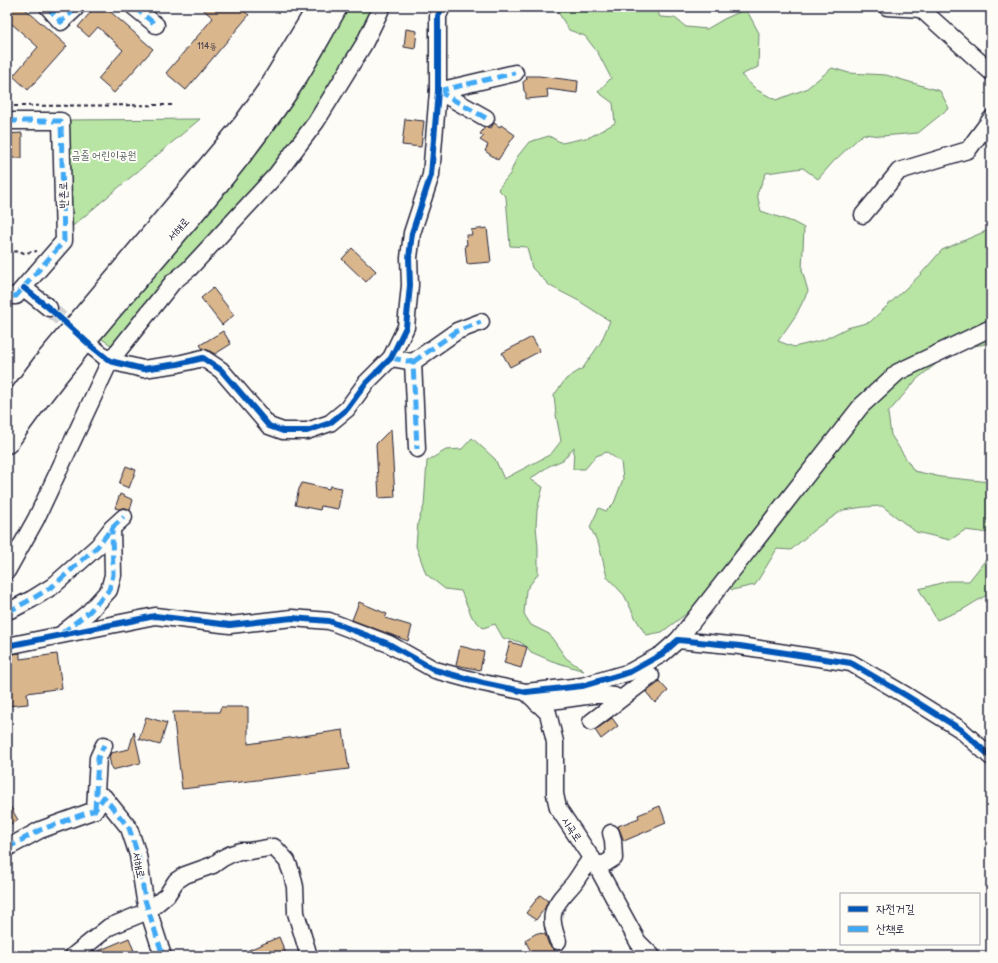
<svg xmlns="http://www.w3.org/2000/svg" width="998" height="963" viewBox="0 0 998 963" font-family="'Balsamiq Sans','Poor Story',sans-serif">
	<style>
		.green { fill: #b8e5a3; stroke: #6d846f }
		.building { fill: #dab68c; stroke: #22223b }
		.lines { fill: none; stroke-linecap: round; stroke-linejoin: round }
		.minor-tunnel { stroke: #d1d0d1; stroke-width: 16; stroke-dasharray: 16 8; stroke-linecap: butt }
		.minor-casing { stroke: #22223b; stroke-width: 19 }
		.highway-casing { stroke: #22223b; stroke-width: 25 }
		.path { stroke: #22223b; stroke-width: 2; stroke-dasharray: 4 3; stroke-linecap: butt }
		.minor { stroke: #fdfcf7; stroke-width: 16 }
		.highway { stroke: #fdfcf7; stroke-width: 22 }
		.quiet { stroke: #3fa9f5; stroke-width: 5; stroke-dasharray: 10 5; stroke-linecap: butt }
		.cycleway-casing { stroke: #fdfcf7; stroke-width: 8 }
		.cycleway { stroke: #0057b8; stroke-width: 6 }
		.labels { text-anchor: middle; stroke-width: 4; stroke-linejoin: round; paint-order: stroke }
		.number-label { font-size: 9px; fill: #50474f }
		.park-label { font-size: 11px; fill: #4f5c5a; stroke: #fdfcf7 }
		.street-label { font-size: 11px; fill: #22223b; stroke: #fdfcf7 }
	</style>
	<rect width="100%" height="100%" fill="#fdfcf7"/>
	<filter id="ink" filterUnits="userSpaceOnUse"><feTurbulence type="fractalNoise" baseFrequency=".025" numOctaves="2"/><feDisplacementMap in="SourceGraphic" scale="8" xChannelSelector="R" yChannelSelector="G"/><feConvolveMatrix kernelMatrix="1 2 1 2 8 2 1 2 1" color-interpolation-filters="sRGB"/></filter>
	<g filter="url(#ink)">
		<!-- green -->
		<g class="green">
			<path d="M344,7H374L360,40L306,132L116,348L100,338Z"/>
			<path d="M564,7H656L660,17L675,18L686,27L707,29L724,19L746,9L759,33L758,67L741,75L757,90L776,100L806,89L832,68L849,73L886,75L940,91L949,108L918,133L882,136L863,134L834,161L818,179L803,168L766,173L757,194L761,211L793,222L804,228L802,270L808,291L796,315L778,341L794,347L823,340L847,328L870,322L920,275L942,250L986,231L991,227V336L985,344L964,348L941,360L917,379L888,413L891,435L914,471L941,477L991,482V535L989,533L965,530L950,540L916,532L882,506L864,507L843,510L815,529L791,550L777,549L755,585L732,590L727,583L662,632L646,635L636,619L624,595L607,577L599,545L590,527L599,508L606,511L614,503L623,479L621,462L607,452L596,456L585,469H573L574,447L563,460L549,466L530,479L543,487L537,510L536,526L538,547V574L526,590L524,614L531,625L549,634L566,658L584,671L552,661L531,652L527,647L520,642L503,638L495,624L483,628L472,617L461,591L445,589L426,574L416,546L418,522L424,506L427,461L446,450L462,449L472,438L495,459L504,479L551,454L561,441L556,415L554,395L566,379L583,368L601,342L610,321L579,301L550,286L532,268L527,247L510,246L506,197L498,189L510,174L517,157L529,142L549,136L562,143L590,137L615,123L613,103L598,92L611,78L598,53L585,36L569,30L558,12Z"/>
			<path d="M200,119L68,230L69,120Z"/>
			<path d="M991,553V593H990L962,610L937,620L919,589L948,581H969Z"/>
		</g>
		<!-- building -->
		<g class="building">
			<path d="M7,7H23L67,46L28,90L13,76L38,47L12,24L7,30Z"/>
			<path d="M95,7H105L153,49L114,93L98,79L123,50L98,27L89,37L78,27Z"/>
			<path d="M200,7H239L249,15L186,90L166,73L213,18Z"/>
			<path d="M406,29L417,31L415,49L404,47Z"/>
			<path d="M526,76H539L578,81L577,93L547,89L548,97L526,99V93L524,91L523,82L527,79Z"/>
			<path d="M405,119L424,121L421,147L402,145Z"/>
			<path d="M494,123L500,127L501,125L515,135L498,160L485,151L488,145L480,140L484,136L480,134L485,127H488L491,128Z"/>
			<path d="M22,133V158H7V134Z"/>
			<path d="M487,228L491,262L467,264L465,245H467L466,235H472L471,230Z"/>
			<path d="M352,248L376,271L366,282L342,259Z"/>
			<path d="M213,288L234,315L222,325L201,298Z"/>
			<path d="M223,331L231,344L215,354L208,350L203,349L200,345Z"/>
			<path d="M532,337L540,351L510,367L502,353Z"/>
			<path d="M391,429L395,497L379,498L376,444Z"/>
			<path d="M126,466L136,470L129,488L119,484Z"/>
			<path d="M302,483L329,489L330,486L342,488L338,509L321,506L320,510L295,505L299,489Z"/>
			<path d="M120,494L133,500L130,510L126,508H122L119,509L115,508Z"/>
			<path d="M359,602L387,614L385,618L412,626L408,641L352,620Z"/>
			<path d="M510,642L527,647L521,668L504,663Z"/>
			<path d="M460,646L484,652L480,670L456,665Z"/>
			<path d="M20,653V659L57,654L62,688L27,693L28,704L7,706V655Z"/>
			<path d="M659,681L668,691L655,703L646,692L657,684Z"/>
			<path d="M221,707H248V744L343,730L349,769L182,789L173,712H219Z"/>
			<path d="M146,717L167,723L160,745L139,739Z"/>
			<path d="M612,718L618,726L601,739L595,730Z"/>
			<path d="M134,732L141,763L112,770L109,757L111,753L129,749Z"/>
			<path d="M7,801L18,820L7,826Z"/>
			<path d="M660,806L666,823L624,841L618,826L639,818L638,815Z"/>
			<path d="M540,895L548,901L545,908L536,920L526,913Z"/>
			<path d="M537,933L545,934L549,945L556,952L548,956H533L525,940Z"/>
			<path d="M279,937L287,956H235Z"/>
			<path d="M129,938L136,956H88L91,954Z"/>
		</g>
		<g class="lines">
			<!-- minor-tunnel -->
			<path class="minor-tunnel" d="M49,308L81,337"/>
			<!-- minor casing -->
			<g class="minor-casing">
				<g id="minor">
					<path d="M48,7L61,22L75,9"/>
					<path d="M134,7L156,25"/>
					<path d="M887,7L921,9"/>
					<path d="M924,7L921,9L991,72"/>
					<path d="M438,91L515,73"/>
					<path d="M438,91L486,118"/>
					<path d="M7,121H61L64,241L16,296H7"/>
					<path d="M863,215L899,171L968,150L991,119"/>
					<path d="M24,288L49,308"/>
					<path d="M90,345L110,361L143,369L178,364L203,358L221,370L269,426L283,431H307L330,423L347,409L366,383L391,358L406,327L410,285L409,258L412,233L431,175L438,91V16L442,7"/>
					<path d="M391,358L413,362L417,449"/>
					<path d="M413,362L457,331L481,322"/>
					<path d="M7,571L36,519L110,361L173,282L189,269L276,175L316,122L364,44L382,7"/>
					<path d="M7,611L13,609L32,599L53,586L98,546L112,528L124,517"/>
					<path d="M64,632L89,612L109,590L113,575L112,528"/>
					<path d="M678,640L861,406L898,372L991,328"/>
					<path d="M7,646L155,616L230,625L292,618L329,621L389,644L435,670L483,683L526,692L582,686L630,672L662,654L678,640L740,646L851,663L907,696L960,729L991,757"/>
					<path d="M526,692L548,713L555,742V794L558,808L596,865L638,942L652,956"/>
					<path d="M537,703L593,695H606L614,696L620,699"/>
					<path d="M591,722L651,676"/>
					<path d="M95,810L98,758L104,745"/>
					<path d="M7,848L40,830L95,810L104,797L129,828L138,855L145,900L163,956"/>
					<path d="M596,865L606,863L614,858L613,840L611,833"/>
					<path d="M558,941C555,933 551,923 553,914C555,902 567,892 574,883C580,875 585,865 592,858"/>
					<path d="M73,956L109,927L148,911L167,895L176,881L185,875L213,865L223,858L231,854L240,851H249L274,847L287,861L292,874L295,887L296,913L309,956"/>
				</g>
			</g>
			<!-- highway casing -->
			<g class="highway-casing">
				<g id="highway">
					<path d="M7,414L44,364L244,125L268,91L319,7"/>
					<path d="M7,442C76,341 162,255 237,159C257,133 277,107 294,80C309,56 322,32 336,7"/>
				</g>
			</g>
			<!-- path -->
			<g class="path">
				<path d="M7,106L172,105"/>
				<path d="M7,253L11,252L19,251L24,253L37,251"/>
			</g>
			<!-- minor -->
			<use href="#minor" class="minor"/>
			<!-- highway -->
			<use href="#highway" class="highway"/>
			<!-- quiet -->
			<g class="quiet">
				<path d="M48,7L61,22L75,9"/>
				<path d="M134,7L156,25"/>
				<path d="M438,91L515,73"/>
				<path d="M438,91L486,118"/>
				<path d="M7,121H61L64,241L16,296H7"/>
				<path d="M391,358L413,362L417,449"/>
				<path d="M413,362L457,331L481,322"/>
				<path d="M7,611L13,609L32,599L53,586L98,546L112,528L124,517"/>
				<path d="M62,633L89,612L109,590L113,575L112,528"/>
				<path d="M95,810L98,758L104,745"/>
				<path d="M7,848L40,830L95,810L104,797L129,828L138,855L145,900L163,956"/>
			</g>
			<!-- cycleway casing -->
			<g class="cycleway-casing">
				<g id="cycleway">
					<path d="M24,288L49,308L90,345L110,361L143,369L178,364L203,358L221,370L269,426L283,431H307L330,423L347,409L366,383L391,358L406,327L410,285L409,258L412,233L431,175L438,91V16L442,7"/>
					<path d="M7,646L155,616L230,625L292,618L329,621L389,644L435,670L483,683L526,692L582,686L630,672L662,654L678,640L740,646L851,663L907,696L960,729L991,757"/>
				</g>
			</g>
			<!-- cycleway -->
			<use href="#cycleway" class="cycleway"/>
		</g>
	</g>
	<g class="labels">
		<!-- number labels -->
		<g class="number-label">
			<text x="207" y="49">114동</text>
		</g>
		<!-- park labels -->
		<g class="park-label">
			<text x="104" y="159">금줄 어린이공원</text>
		</g>
		<!-- street labels -->
		<g class="street-label">
			<text transform="translate(63 195) rotate(-91)" y="4">반촌로</text>
			<text transform="translate(178 229) rotate(-49)" y="4">서해로</text>
			<text transform="translate(572 829) rotate(56)" y="4">시곡로</text>
			<text transform="translate(139 865) rotate(79)" y="4">서해로</text>
		</g>
	</g>
	<!-- margin -->
	<rect width="998" height="963" fill="none" stroke="#fdfcf7" stroke-width="24"/>
	<rect x="12" y="12" width="974" height="939" fill="none" stroke="#22223b" stroke-width="1.5" filter="url(#ink)"/>
	<!-- legend -->
	<rect x="840" y="893" width="140" height="52" fill="#fdfcf7" stroke="#a5a5ac"/>
	<rect x="848" y="906" width="20" height="6" fill="#0057b8" stroke="#a5a5ac"/>
	<text x="876" y="913" font-size="12" fill="#22223b">자전거길</text>
	<rect x="848" y="926" width="20" height="6" fill="#3fa9f5" stroke="#a5a5ac"/>
	<text x="876" y="933" font-size="12" fill="#22223b">산책로</text>
</svg>
